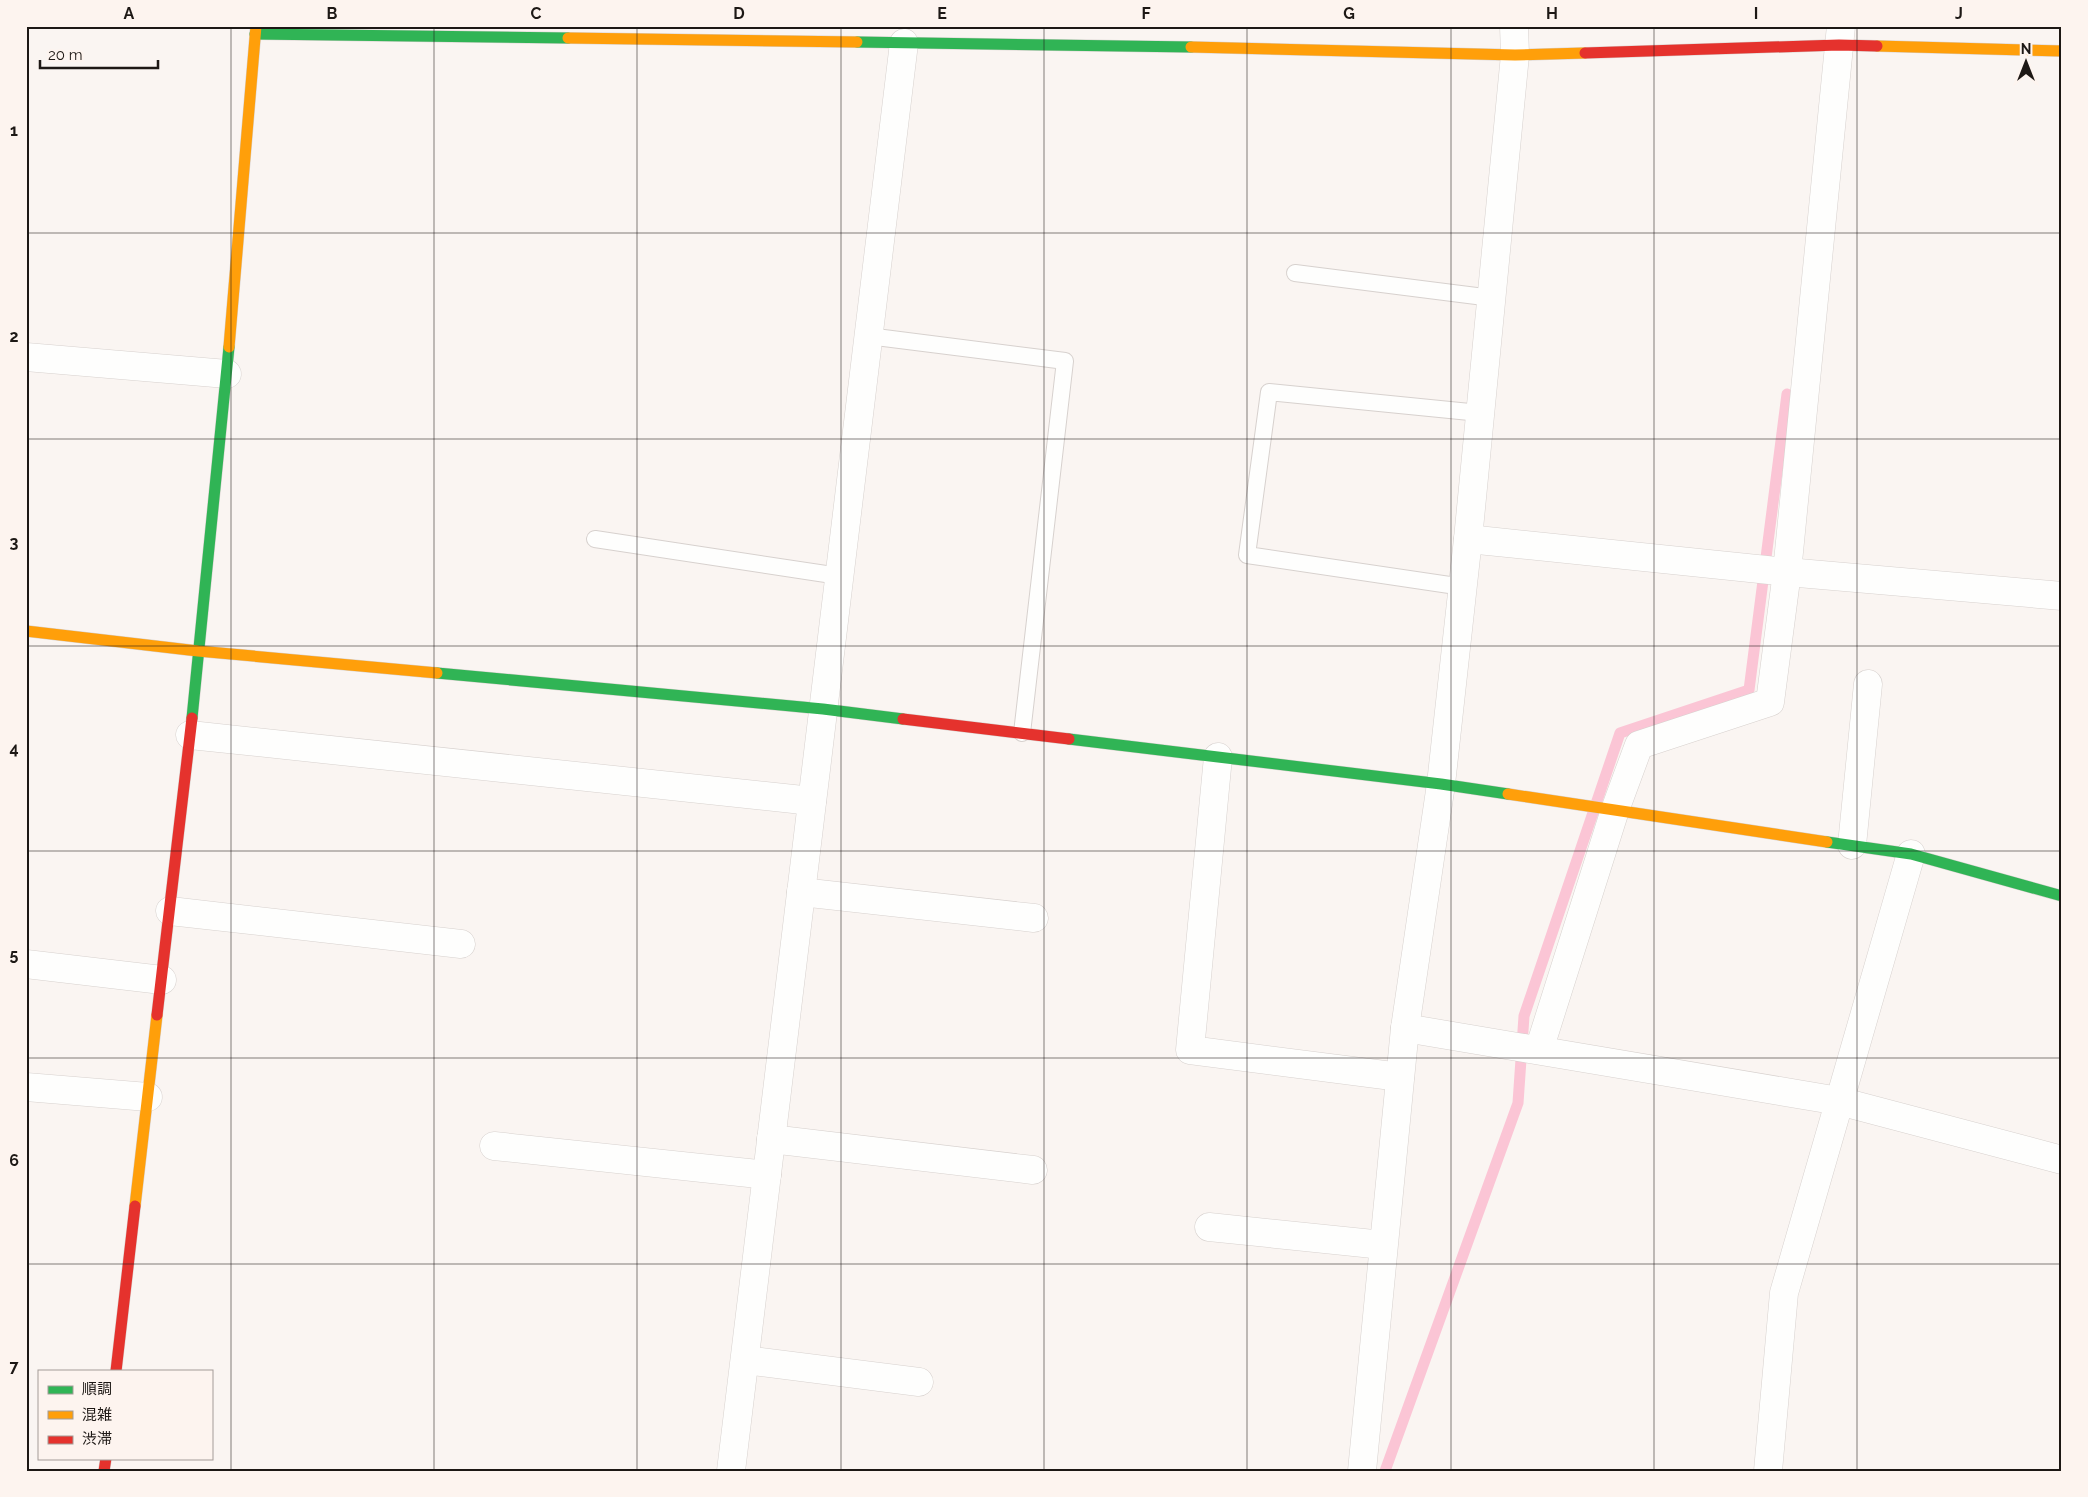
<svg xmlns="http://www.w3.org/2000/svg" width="2088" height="1497" viewBox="0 0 2088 1497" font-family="Raleway,'Noto Sans JP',sans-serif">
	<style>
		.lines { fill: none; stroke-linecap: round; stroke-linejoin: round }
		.stream { stroke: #fbc5d5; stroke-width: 11 }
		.lane-casing { stroke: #d7d1ce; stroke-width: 18 }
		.street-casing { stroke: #d7d1ce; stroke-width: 29 }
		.fast-casing { stroke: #d7d1ce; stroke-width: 12 }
		.slow-casing { stroke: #d7d1ce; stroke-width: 12 }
		.jam-casing { stroke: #d7d1ce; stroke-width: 12 }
		.lane { stroke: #fefefd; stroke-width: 16 }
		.street { stroke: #fefefd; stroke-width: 28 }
		.fast { stroke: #30b455; stroke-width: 11 }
		.slow { stroke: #ff9f0a; stroke-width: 11 }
		.jam { stroke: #e5322d; stroke-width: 11 }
		.grid { fill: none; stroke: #1d1815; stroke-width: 1; stroke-opacity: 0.55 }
		.neatline { fill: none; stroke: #1d1815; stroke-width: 2 }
		.grid-label { font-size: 16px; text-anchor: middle; font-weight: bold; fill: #1d1815 }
	</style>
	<rect width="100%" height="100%" fill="#faf5f2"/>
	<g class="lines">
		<!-- stream -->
		<path class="stream" d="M1385,1471L1518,1103L1524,1016L1620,733L1749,690L1787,394"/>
		<!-- lane casing -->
		<g class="lane-casing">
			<g id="lane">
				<path d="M1295,273L1492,298"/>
				<path d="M868,336L1065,361L1022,733"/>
				<path d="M595,539L839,576"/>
				<path d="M1463,587L1247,555L1269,392L1480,413"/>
			</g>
		</g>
		<!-- street casing -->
		<g class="street-casing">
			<g id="street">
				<path d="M26,357L227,374"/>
				<path d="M1468,539L1787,572L2062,596"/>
				<path d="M190,735L812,801"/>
				<path d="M1218,757L1190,1050L1400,1077"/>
				<path d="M1852,845L1868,684"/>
				<path d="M801,892L1034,918"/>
				<path d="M170,911L461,944"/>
				<path d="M26,964L162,980"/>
				<path d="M1405,1028L1839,1101L2062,1160"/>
				<path d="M1539,1050L1615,810L1639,745L1770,702L1787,572L1841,26"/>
				<path d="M26,1087L148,1097"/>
				<path d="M771,1139L1033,1170"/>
				<path d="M494,1146L767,1175"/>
				<path d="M1209,1227L1383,1245"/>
				<path d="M745,1360L919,1382"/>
				<path d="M731,1471L904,43"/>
				<path d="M1362,1471L1405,1028L1441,784L1468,539L1515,55L1514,26"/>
				<path d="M1768,1471L1784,1293L1911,854"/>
			</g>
		</g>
		<!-- fast casing -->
		<g class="fast-casing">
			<g id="fast">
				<path d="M255,34L568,38"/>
				<path d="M857,42L1191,47"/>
				<path d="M437,673L823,709L903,719"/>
				<path d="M192,718L229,347"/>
				<path d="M1069,739L1441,784L1508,794"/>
				<path d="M1827,842L1911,854L2062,896"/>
			</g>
		</g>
		<!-- slow casing -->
		<g class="slow-casing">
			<g id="slow">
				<path d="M568,38L857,42"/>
				<path d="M1877,46L2062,51"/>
				<path d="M1191,47L1515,55L1585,53"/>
				<path d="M229,347L256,26"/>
				<path d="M26,631L198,651L437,673"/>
				<path d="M1508,794L1827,842"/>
				<path d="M135,1206L157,1015"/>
			</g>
		</g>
		<!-- jam casing -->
		<g class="jam-casing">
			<g id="jam">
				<path d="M1585,53L1839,45L1877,46"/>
				<path d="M903,719L1069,739"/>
				<path d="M157,1015L192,718"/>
				<path d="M116,1371L135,1206"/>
				<path d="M104,1471L106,1458"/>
			</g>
		</g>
		<!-- lane -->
		<use href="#lane" class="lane"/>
		<!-- street -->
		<use href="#street" class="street"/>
		<!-- fast -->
		<use href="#fast" class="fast"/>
		<!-- slow -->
		<use href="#slow" class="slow"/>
		<!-- jam -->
		<use href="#jam" class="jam"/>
	</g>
	<!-- grid -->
	<path class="grid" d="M231,26V1471M434,26V1471M637,26V1471M841,26V1471M1044,26V1471M1247,26V1471M1451,26V1471M1654,26V1471M1857,26V1471M26,233H2062M26,439H2062M26,646H2062M26,851H2062M26,1058H2062M26,1264H2062"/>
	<!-- border -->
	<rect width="2088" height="1497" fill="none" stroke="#fdf4ef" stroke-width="55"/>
	<!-- legend -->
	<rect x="38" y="1370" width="175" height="90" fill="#fdf4ef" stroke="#a39c98"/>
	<rect x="48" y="1386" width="25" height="8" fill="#30b455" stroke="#a39c98"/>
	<text x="82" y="1394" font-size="15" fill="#1d1815">順調</text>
	<rect x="48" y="1411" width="25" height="8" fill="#ff9f0a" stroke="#a39c98"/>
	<text x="82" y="1420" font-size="15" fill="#1d1815">混雑</text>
	<rect x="48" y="1436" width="25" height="8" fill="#e5322d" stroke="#a39c98"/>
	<text x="82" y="1444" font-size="15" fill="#1d1815">渋滞</text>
	<!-- north arrow -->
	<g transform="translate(2026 62)" stroke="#fdf4ef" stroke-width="4" paint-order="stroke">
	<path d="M0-4L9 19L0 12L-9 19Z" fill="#1d1815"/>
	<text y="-8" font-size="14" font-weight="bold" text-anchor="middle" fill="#1d1815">N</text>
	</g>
	<!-- scale -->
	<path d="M40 60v8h118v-8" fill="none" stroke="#1d1815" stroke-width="2.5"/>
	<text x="48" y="60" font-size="15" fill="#1d1815" stroke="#fdf4ef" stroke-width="4" paint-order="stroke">20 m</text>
	<rect x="28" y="28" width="2032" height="1442" class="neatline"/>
	<g class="grid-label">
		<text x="129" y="19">A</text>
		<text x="332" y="19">B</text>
		<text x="536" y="19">C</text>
		<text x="739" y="19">D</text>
		<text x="942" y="19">E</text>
		<text x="1146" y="19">F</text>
		<text x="1349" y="19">G</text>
		<text x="1552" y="19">H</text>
		<text x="1756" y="19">I</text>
		<text x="1959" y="19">J</text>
		<text x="14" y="136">1</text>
		<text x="14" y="342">2</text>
		<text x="14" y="548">3</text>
		<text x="14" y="754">4</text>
		<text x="14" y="960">5</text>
		<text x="14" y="1166">6</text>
		<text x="14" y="1372">7</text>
	</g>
</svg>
